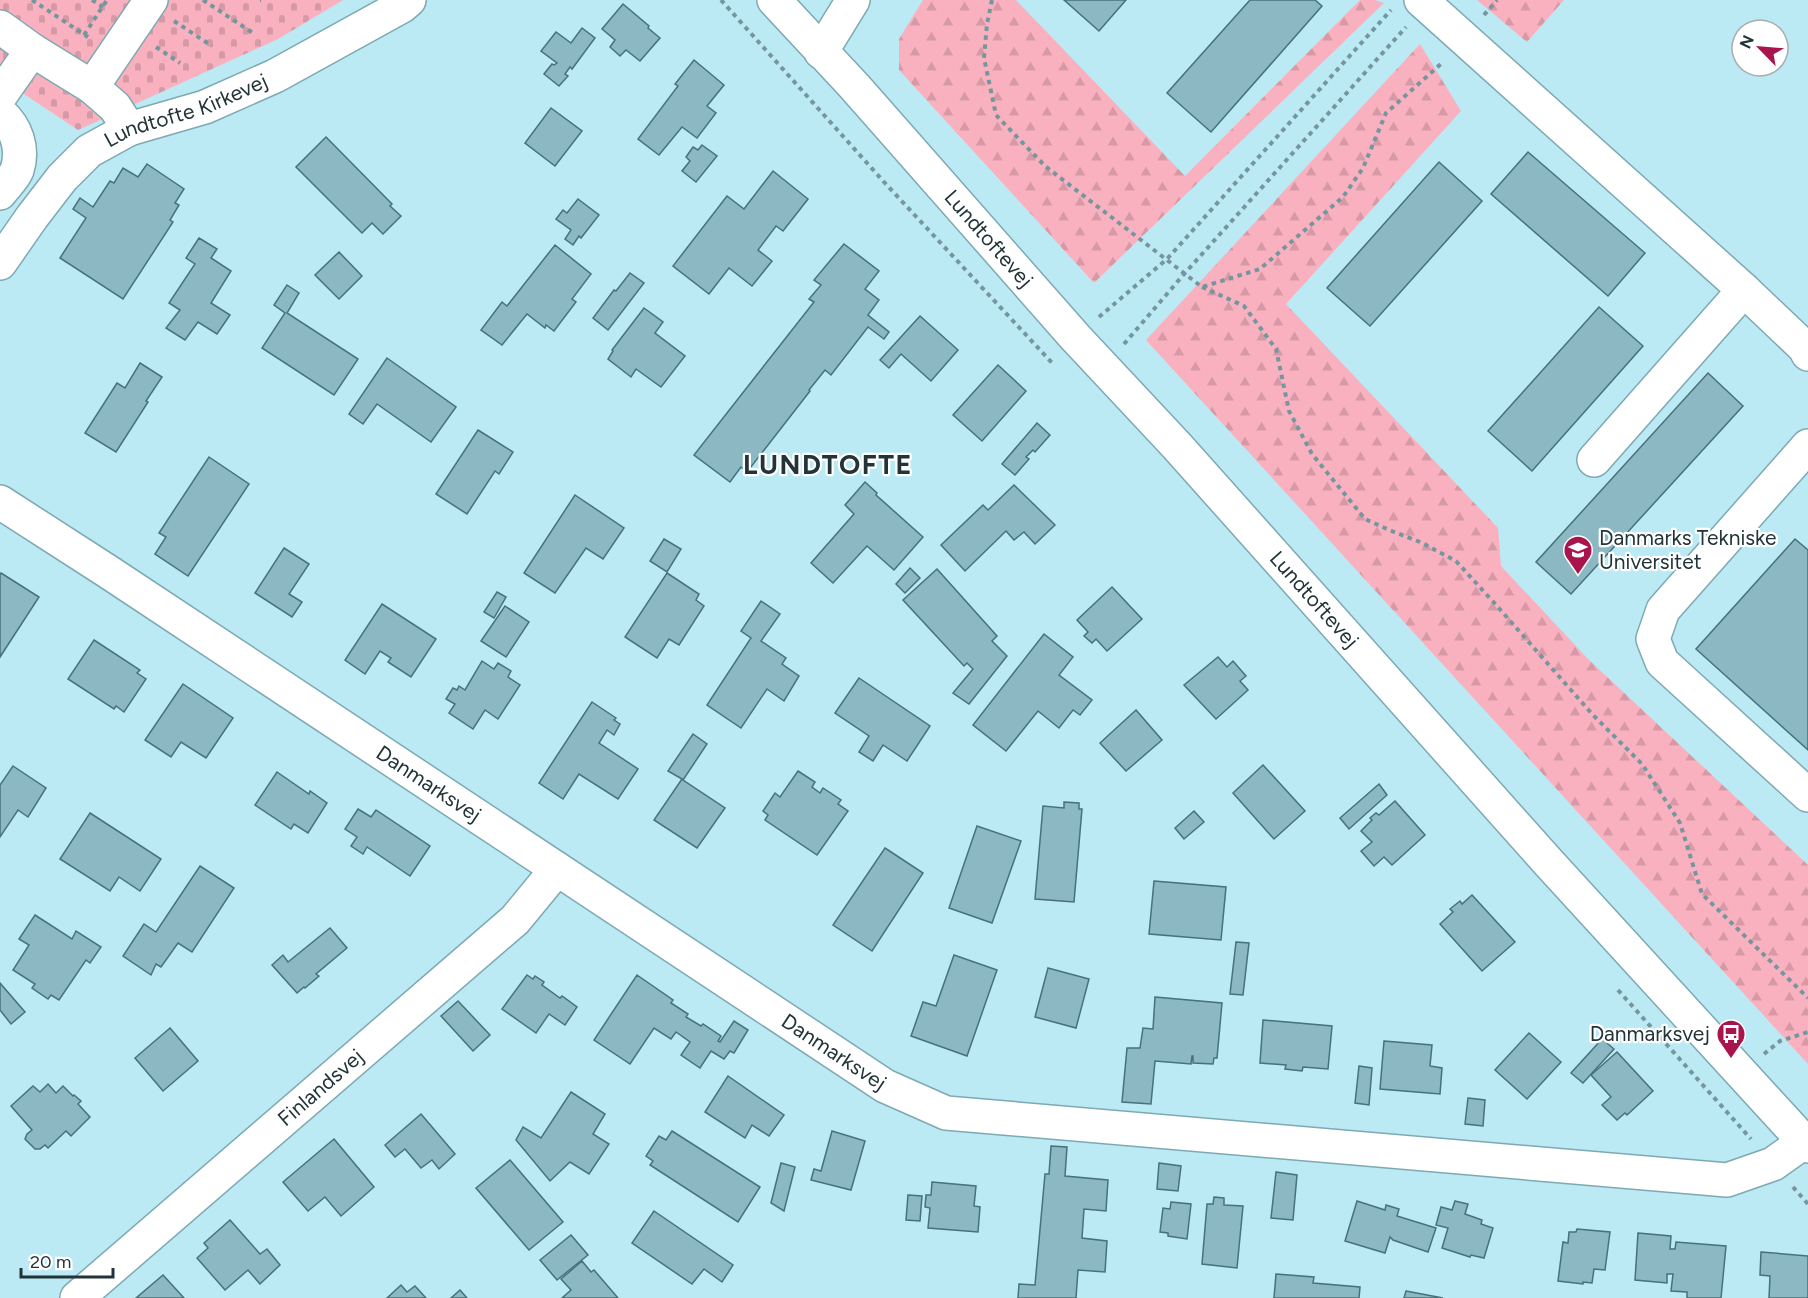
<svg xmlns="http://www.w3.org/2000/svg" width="1808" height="1298" viewBox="0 0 1808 1298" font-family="Figtree,sans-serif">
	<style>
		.forest { fill: url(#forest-firs) }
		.cemetery { fill: url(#cemetery-stones) }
		.building { fill: #8cb8c3; stroke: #47717b; stroke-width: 1.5 }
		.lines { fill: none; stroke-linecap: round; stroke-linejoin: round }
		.minor-casing { stroke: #7da9b3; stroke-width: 36 }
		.path { stroke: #75969e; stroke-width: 4; stroke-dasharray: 4.5 4.5; stroke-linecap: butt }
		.minor { stroke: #fff; stroke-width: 33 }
		.labels { text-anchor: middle; stroke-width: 4.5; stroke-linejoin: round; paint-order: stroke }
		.street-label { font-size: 21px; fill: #223438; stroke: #fff }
		.poi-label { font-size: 21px; fill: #223438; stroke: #fff; text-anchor: start }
		.district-label { font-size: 27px; font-weight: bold; letter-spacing: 1.5px; fill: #223438; stroke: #fff }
	</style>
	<defs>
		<pattern id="forest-firs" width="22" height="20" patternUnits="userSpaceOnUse" patternTransform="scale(1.5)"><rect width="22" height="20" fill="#fab1bf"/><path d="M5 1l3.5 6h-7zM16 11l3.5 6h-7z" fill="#d699a5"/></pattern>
		<pattern id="cemetery-stones" width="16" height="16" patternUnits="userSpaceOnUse" patternTransform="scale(1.5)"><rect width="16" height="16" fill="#fab1bf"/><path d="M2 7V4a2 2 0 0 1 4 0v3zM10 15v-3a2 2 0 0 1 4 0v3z" fill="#d699a5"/></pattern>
	</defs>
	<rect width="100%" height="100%" fill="#bbe9f4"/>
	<!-- forest -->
	<g class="forest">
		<path d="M923,0H1016L1185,176L1360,0H1375L1384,3L1094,283L899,70V39Z"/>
		<path d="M1477,0H1564L1527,42Z"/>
		<path d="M1420,44L1461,111L1286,304L1498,528L1501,566L1588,659L1808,865V1064L1146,340Z"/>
	</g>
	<!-- cemetery -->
	<path class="cemetery" d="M0,0H343L278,39L78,130L0,78Z"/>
	<!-- building -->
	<g class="building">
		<path d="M1064,0H1126L1099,31Z"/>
		<path d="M1250,0H1315L1322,6L1211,132L1167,93Z"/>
		<path d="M623,4L649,26L648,28L660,38L640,61L626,50L620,56L610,47L615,40L602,29Z"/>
		<path d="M582,28L595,38L572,69L570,67L565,74L568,76L559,86L544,74L552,64L554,65L557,63L541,51L556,32L571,43Z"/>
		<path d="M694,60L724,85L707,106L716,113L697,138L682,127L659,155L638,139L678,86L675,84Z"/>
		<path d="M551,108L582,131L555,166L525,143Z"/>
		<path d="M326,137L392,204L390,206L401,216L383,234L372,223L362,233L296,167Z"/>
		<path d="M702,145L717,156L696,182L682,171L690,161L686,157L693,147L698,150Z"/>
		<path d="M1528,152L1645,253L1608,296L1491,194Z"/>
		<path d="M1439,162L1482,201L1370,326L1327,288Z"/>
		<path d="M147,164L184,189L175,203L179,205L170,220L173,222L123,299L60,258L86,218L73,209L80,198L93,207L110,181L114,183L123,168L138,177Z"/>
		<path d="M773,171L808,199L783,231L776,226L758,250L772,261L752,286L729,268L709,294L673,266L727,196L744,209Z"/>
		<path d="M578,199L599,215L581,238L579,236L573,245L565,239L571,230L556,219L563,210L567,213Z"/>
		<path d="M199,238L217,249L211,258L231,271L211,303L230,315L217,334L198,322L185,340L166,328L180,310L169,303L195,264L186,258Z"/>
		<path d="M844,244L879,271L865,289L879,300L868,315L889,332L884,339L868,327L831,375L825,370L809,390L810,391L747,472L741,467L730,482L694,455L814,302L809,299L821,285L814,280Z"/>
		<path d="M555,245L591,274L572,299L576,302L554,331L546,325L545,328L527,314L502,345L481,330L502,302L507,306Z"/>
		<path d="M339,252L362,276L339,299L315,275Z"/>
		<path d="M630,273L644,283L608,330L593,318L614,290L616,291Z"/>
		<path d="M287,285L299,293L287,313L358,359L334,395L262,348L285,313L274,305Z"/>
		<path d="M1599,307L1643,346L1532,471L1488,431Z"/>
		<path d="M644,308L663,322L655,333L685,356L661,387L636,369L631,377L608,359L613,351L612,350Z"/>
		<path d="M920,316L958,350L931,381L901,354L889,368L880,360Z"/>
		<path d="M387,358L456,407L431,442L377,404L363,424L349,414Z"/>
		<path d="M140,363L162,377L146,401L148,402L116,452L85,433L117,383L125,388Z"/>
		<path d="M998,365L1026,391L982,441L953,415Z"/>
		<path d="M1708,373L1743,406L1571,594L1536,562Z"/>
		<path d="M1037,423L1050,435L1035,452L1033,450L1026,457L1029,459L1015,475L1002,464Z"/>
		<path d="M478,430L513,452L499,474L495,471L467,514L436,494Z"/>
		<path d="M209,457L249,484L188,576L155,554L166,537L159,533Z"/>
		<path d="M865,482L877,493L876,495L923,537L894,570L867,546L833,583L811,563L854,514L845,505Z"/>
		<path d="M1014,485L1055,525L1035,544L1024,532L1014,540L1006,531L965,571L941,545L983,505L988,510Z"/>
		<path d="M575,495L624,528L603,559L586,548L555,593L524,573Z"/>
		<path d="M664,539L681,549L667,572L650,561Z"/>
		<path d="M1795,539L1808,550V750L1696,649Z"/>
		<path d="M284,548L309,564L289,594L302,602L292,617L255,593Z"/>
		<path d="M910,568L920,578L905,593L896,584Z"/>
		<path d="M937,569L997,636L992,641L1007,656L969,704L953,693L973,669L967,663L964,666L903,600Z"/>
		<path d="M1,573L39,597L0,657V575Z"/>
		<path d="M667,573L699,594L696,600L704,606L679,645L669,639L657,658L625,637Z"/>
		<path d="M1112,587L1142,619L1107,651L1096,639L1092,643L1084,636L1088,632L1077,620Z"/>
		<path d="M497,592L506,597L494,618L484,612Z"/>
		<path d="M761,601L780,614L761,641L786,658L782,664L799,676L784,701L767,689L741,728L707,705L751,638L741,631Z"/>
		<path d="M382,604L436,639L411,677L388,662L391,658L380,651L365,674L345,660Z"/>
		<path d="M505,606L529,622L506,657L481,641Z"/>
		<path d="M1044,634L1073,657L1059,675L1092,700L1080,715L1073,710L1059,728L1038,711L1006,751L973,725Z"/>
		<path d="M94,640L140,670L137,673L146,679L124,712L116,706L114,709L68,679Z"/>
		<path d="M1218,657L1227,667L1233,661L1246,676L1240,681L1248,690L1216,719L1184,685Z"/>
		<path d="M482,661L494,669L498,663L511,671L508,677L520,685L498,719L485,710L473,729L449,713L455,704L446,699L453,688L457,690L459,686L465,690Z"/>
		<path d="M859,678L930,726L907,761L883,745L873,761L859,752L869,736L835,713Z"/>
		<path d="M183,684L233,718L206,758L181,742L171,757L145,740Z"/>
		<path d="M592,702L616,718L614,720L620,724L614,735L607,730L599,743L638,769L618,799L579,774L563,799L539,783Z"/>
		<path d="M1136,710L1162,740L1126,771L1100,743Z"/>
		<path d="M693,734L707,744L683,780L725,808L697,848L654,820L682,779L668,771Z"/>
		<path d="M1263,765L1305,811L1274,839L1233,793Z"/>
		<path d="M13,766L46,788L28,817L18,810L0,837V785Z"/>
		<path d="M798,771L815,782L812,787L820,793L823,788L841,800L838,804L848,811L817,855L765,820L768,815L763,811L775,793L780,797Z"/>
		<path d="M277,772L309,794L310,791L327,803L308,833L294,824L291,829L255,805Z"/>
		<path d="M1379,784L1387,795L1349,829L1340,818Z"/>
		<path d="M1395,801L1425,835L1392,865L1384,857L1374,866L1361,851L1372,842L1361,831L1372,820L1370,818L1376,813L1379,815Z"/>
		<path d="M1064,802L1079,803V809H1082L1074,902L1035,899L1043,806L1064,808Z"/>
		<path d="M358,809L371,817L376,810L430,846L410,876L367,847L363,854L351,846L357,837L345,829Z"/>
		<path d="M1194,811L1204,822L1184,839L1175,828Z"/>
		<path d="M90,813L161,859L140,891L119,877L110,891L60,859Z"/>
		<path d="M977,826L1021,841L992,923L949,908Z"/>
		<path d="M885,848L923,873L872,951L833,925Z"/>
		<path d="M200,866L234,888L192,952L178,943L161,967L156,964L151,975L123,956L144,924L156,932Z"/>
		<path d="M1154,881L1226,887L1221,940L1149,934Z"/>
		<path d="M1472,895L1515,942L1482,971L1440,924L1453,912L1450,909L1460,901L1462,904Z"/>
		<path d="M35,915L72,939L76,931L101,947L90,963L86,960L59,1000L51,995L48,999L32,988L35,984L13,970L29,945L19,939Z"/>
		<path d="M330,928L347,948L316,974L319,976L305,988L304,987L297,993L272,965L283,955L288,962Z"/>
		<path d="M1236,942L1249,943L1243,995L1230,994Z"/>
		<path d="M954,955L997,970L967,1056L911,1036L923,1002L936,1006Z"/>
		<path d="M1048,968L1089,979L1076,1028L1035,1017Z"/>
		<path d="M527,975L533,979L535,976L544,982L542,985L560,998L562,996L577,1007L565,1025L549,1014L536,1033L502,1009Z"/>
		<path d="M637,975L673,1000L671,1003L688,1014L686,1017L701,1026L703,1024L721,1036L718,1041L720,1042L734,1021L748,1030L734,1053L730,1051L724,1059L711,1051L700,1068L681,1055L690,1042L676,1032L671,1039L654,1028L630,1064L594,1040Z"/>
		<path d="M0,983L25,1012L11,1024L0,1010Z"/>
		<path d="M1155,997L1222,1003L1217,1058H1214L1213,1064L1193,1063V1056H1192L1191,1064L1155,1061L1151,1104L1122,1102L1127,1048H1140L1143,1028L1153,1029Z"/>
		<path d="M458,1001L490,1035L473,1051L441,1016Z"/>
		<path d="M1263,1020L1332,1026L1328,1069L1303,1067L1302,1071L1285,1069L1286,1065L1260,1063Z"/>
		<path d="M170,1028L198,1061L163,1091L135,1058Z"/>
		<path d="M1529,1033L1561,1062L1527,1099L1495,1070Z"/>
		<path d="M1602,1039L1614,1049L1583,1083L1571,1073Z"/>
		<path d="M1384,1041L1432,1045L1430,1066L1442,1068L1440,1094L1380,1089Z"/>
		<path d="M1617,1052L1653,1091L1627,1115L1625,1113L1617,1120L1602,1105L1611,1097L1591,1075Z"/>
		<path d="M1359,1066L1372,1068L1369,1105L1355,1103Z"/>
		<path d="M728,1076L784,1115L769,1136L752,1125L745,1138L705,1112Z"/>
		<path d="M48,1084L56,1093L63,1086L73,1096L74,1095L81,1101L78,1104L90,1117L71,1136L66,1131L48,1148L45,1145L40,1149H35L25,1139L27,1134L32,1130L11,1106L33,1086L40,1092Z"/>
		<path d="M571,1092L605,1114L593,1134L609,1144L589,1174L570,1162L550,1181L516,1140L523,1127L541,1138Z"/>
		<path d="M1468,1098L1485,1100L1483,1126L1465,1124Z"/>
		<path d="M421,1114L455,1154L439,1169L432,1160L421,1168L405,1149L395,1157L385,1145Z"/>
		<path d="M672,1131L760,1187L738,1222L650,1165L653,1161L646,1156L659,1136L666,1140Z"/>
		<path d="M832,1131L865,1141L851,1190L811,1180L814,1169L821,1171Z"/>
		<path d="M334,1139L374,1187L341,1216L325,1197L308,1211L283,1182Z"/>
		<path d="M1051,1146L1067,1147L1065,1176L1108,1180L1106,1211L1084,1209L1082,1238L1107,1241L1105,1272L1078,1270L1076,1298H1018L1019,1284L1035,1285L1045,1174H1049Z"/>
		<path d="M510,1160L563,1222L529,1250L476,1188Z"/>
		<path d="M781,1163L795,1167L784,1211L771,1203Z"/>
		<path d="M1159,1163L1181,1166L1178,1191L1157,1189Z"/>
		<path d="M1276,1172L1297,1175L1293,1220L1271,1218Z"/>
		<path d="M932,1182L976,1186L974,1206L980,1207L978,1232L928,1228L930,1208L925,1207L926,1195H931Z"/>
		<path d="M908,1195L922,1196L920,1221L906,1220Z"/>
		<path d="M1214,1197L1224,1198V1205L1243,1206L1237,1268L1202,1264L1207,1204H1213Z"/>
		<path d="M1357,1201L1385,1210L1386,1205L1399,1209L1397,1216L1436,1228L1428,1252L1393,1240L1390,1237L1385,1253L1345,1241Z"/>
		<path d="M1455,1201L1468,1204L1465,1214L1482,1220L1481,1224L1493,1228L1484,1258L1471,1255L1470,1257L1442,1248L1448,1228L1436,1225L1441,1207L1452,1210Z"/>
		<path d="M1171,1202L1191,1204L1187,1239L1168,1236V1233L1160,1232L1163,1208L1170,1209Z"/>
		<path d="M654,1211L733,1265L722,1282L704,1269L692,1284L632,1243Z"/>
		<path d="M230,1220L260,1254L267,1249L280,1265L260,1284L248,1270L225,1290L197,1258L208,1248L204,1243Z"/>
		<path d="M1577,1229L1610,1232L1605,1270L1594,1269L1592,1283L1583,1282V1284L1558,1281L1563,1242L1568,1243L1569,1232H1576Z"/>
		<path d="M1638,1233L1671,1236L1670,1249H1675L1676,1242L1726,1246L1721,1298H1687V1292L1671,1291L1673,1274H1667V1283L1635,1280Z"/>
		<path d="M571,1235L588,1255L557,1280L540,1260Z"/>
		<path d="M1761,1252L1808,1256V1298H1769L1770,1276L1760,1275Z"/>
		<path d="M582,1261L591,1272L594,1270L618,1298H562L571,1290L561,1279Z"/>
		<path d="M1276,1274L1314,1277L1313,1283L1360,1287L1359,1298H1274Z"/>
		<path d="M163,1275L184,1298H136Z"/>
		<path d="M401,1285L407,1292L415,1286L426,1298H387Z"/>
		<path d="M460,1290L467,1298H451Z"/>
		<path d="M1406,1291L1443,1298H1404Z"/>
	</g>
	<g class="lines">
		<!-- minor casing -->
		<g class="minor-casing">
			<g id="minor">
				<path id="s1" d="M774,0L855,87L1075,337L1177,446L1549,863L1808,1146"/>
				<path d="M1421,0L1744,290L1805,348L1808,354"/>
				<path d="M0,27L32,50L92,87L115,107L129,129"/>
				<path d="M821,52L853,0"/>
				<path d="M92,87L151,0"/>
				<path d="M0,96L32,50"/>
				<path d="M0,113C16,127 24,148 17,170C14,178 5,186 0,193"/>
				<path id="s2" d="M0,263L32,217L62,178L89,151L129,129L205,107L275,76L402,6L409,0"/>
				<path d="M1808,446L1663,610L1653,639L1662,662L1808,795"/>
				<path d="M1594,460L1744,290"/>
				<path id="s3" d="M0,502L107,571L885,1086L946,1113L1727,1180L1773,1164L1804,1142"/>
				<path id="s4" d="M77,1298L515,920L557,869"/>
			</g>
		</g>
		<!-- path -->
		<g class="path">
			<path d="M32,0L88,37"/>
			<path d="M92,0L103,7"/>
			<path d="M203,0L253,33"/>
			<path d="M260,0H261"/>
			<path d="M721,0L884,182L1054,365"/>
			<path d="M992,0L987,24L984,58L996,115L1045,166L1202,287L1260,269L1343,197L1363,168L1386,113L1443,62"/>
			<path d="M1484,15L1497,0"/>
			<path d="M174,21L212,46"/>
			<path d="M84,35L107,0"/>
			<path d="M156,47L180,63"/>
			<path d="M1202,287L1244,306L1276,349L1289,411L1312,454L1365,519L1389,530L1420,542L1456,561L1497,606L1593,715L1642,764L1680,823L1702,894L1808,998"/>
			<path d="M1099,317L1167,259L1391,10"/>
			<path d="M1124,344L1185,273L1406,27"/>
			<path d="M1618,990L1751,1139"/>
			<path d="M1764,1054L1780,1041L1808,1032"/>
			<path d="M1793,1187L1808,1204"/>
		</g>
		<!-- minor -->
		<use href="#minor" class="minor"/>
	</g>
	<!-- icons -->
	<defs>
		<g id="university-pin" transform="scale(1.5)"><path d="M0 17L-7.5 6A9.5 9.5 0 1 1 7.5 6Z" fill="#a8144b" stroke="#fff"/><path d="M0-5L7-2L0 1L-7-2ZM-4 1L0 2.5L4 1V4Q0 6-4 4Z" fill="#fff"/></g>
		<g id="bus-pin" transform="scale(1.5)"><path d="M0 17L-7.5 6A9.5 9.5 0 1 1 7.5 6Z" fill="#a8144b" stroke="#fff"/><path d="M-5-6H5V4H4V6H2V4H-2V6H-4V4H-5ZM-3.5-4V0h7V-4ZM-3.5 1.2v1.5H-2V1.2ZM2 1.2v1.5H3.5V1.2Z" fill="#fff"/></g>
	</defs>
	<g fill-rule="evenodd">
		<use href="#university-pin" x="1578" y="550"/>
		<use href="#bus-pin" x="1731" y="1034"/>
	</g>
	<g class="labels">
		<!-- street labels -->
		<g class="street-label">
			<text dy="7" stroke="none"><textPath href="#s2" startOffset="249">Lundtofte Kirkevej</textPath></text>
			<text dy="7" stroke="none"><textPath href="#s1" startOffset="321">Lundtoftevej</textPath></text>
			<text dy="7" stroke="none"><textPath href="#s1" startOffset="807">Lundtoftevej</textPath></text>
			<text dy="7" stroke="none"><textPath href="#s3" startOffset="513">Danmarksvej</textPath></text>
			<text dy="7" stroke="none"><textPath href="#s3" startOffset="999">Danmarksvej</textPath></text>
			<text dy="7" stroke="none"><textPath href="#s4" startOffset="322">Finlandsvej</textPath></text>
		</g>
		<!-- poi labels -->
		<g class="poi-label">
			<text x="1599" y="545">Danmarks Tekniske<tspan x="1599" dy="24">Universitet</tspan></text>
			<text x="1710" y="1041" text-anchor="end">Danmarksvej</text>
		</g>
		<!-- district labels -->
		<g class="district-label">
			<text x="828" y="474">LUNDTOFTE</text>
		</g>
	</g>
	<!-- north arrow -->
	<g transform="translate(1760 48) rotate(295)"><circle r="28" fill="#ffffff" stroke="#a7aeaf" stroke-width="1.5"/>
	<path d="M0-4.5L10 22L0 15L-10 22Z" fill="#a8144b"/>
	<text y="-9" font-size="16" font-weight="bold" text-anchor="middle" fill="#223438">N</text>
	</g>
	<!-- scale -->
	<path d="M21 1268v9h92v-9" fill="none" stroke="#223438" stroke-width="3"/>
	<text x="30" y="1268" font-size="18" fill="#223438" stroke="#ffffff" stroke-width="4.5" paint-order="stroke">20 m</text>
</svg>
